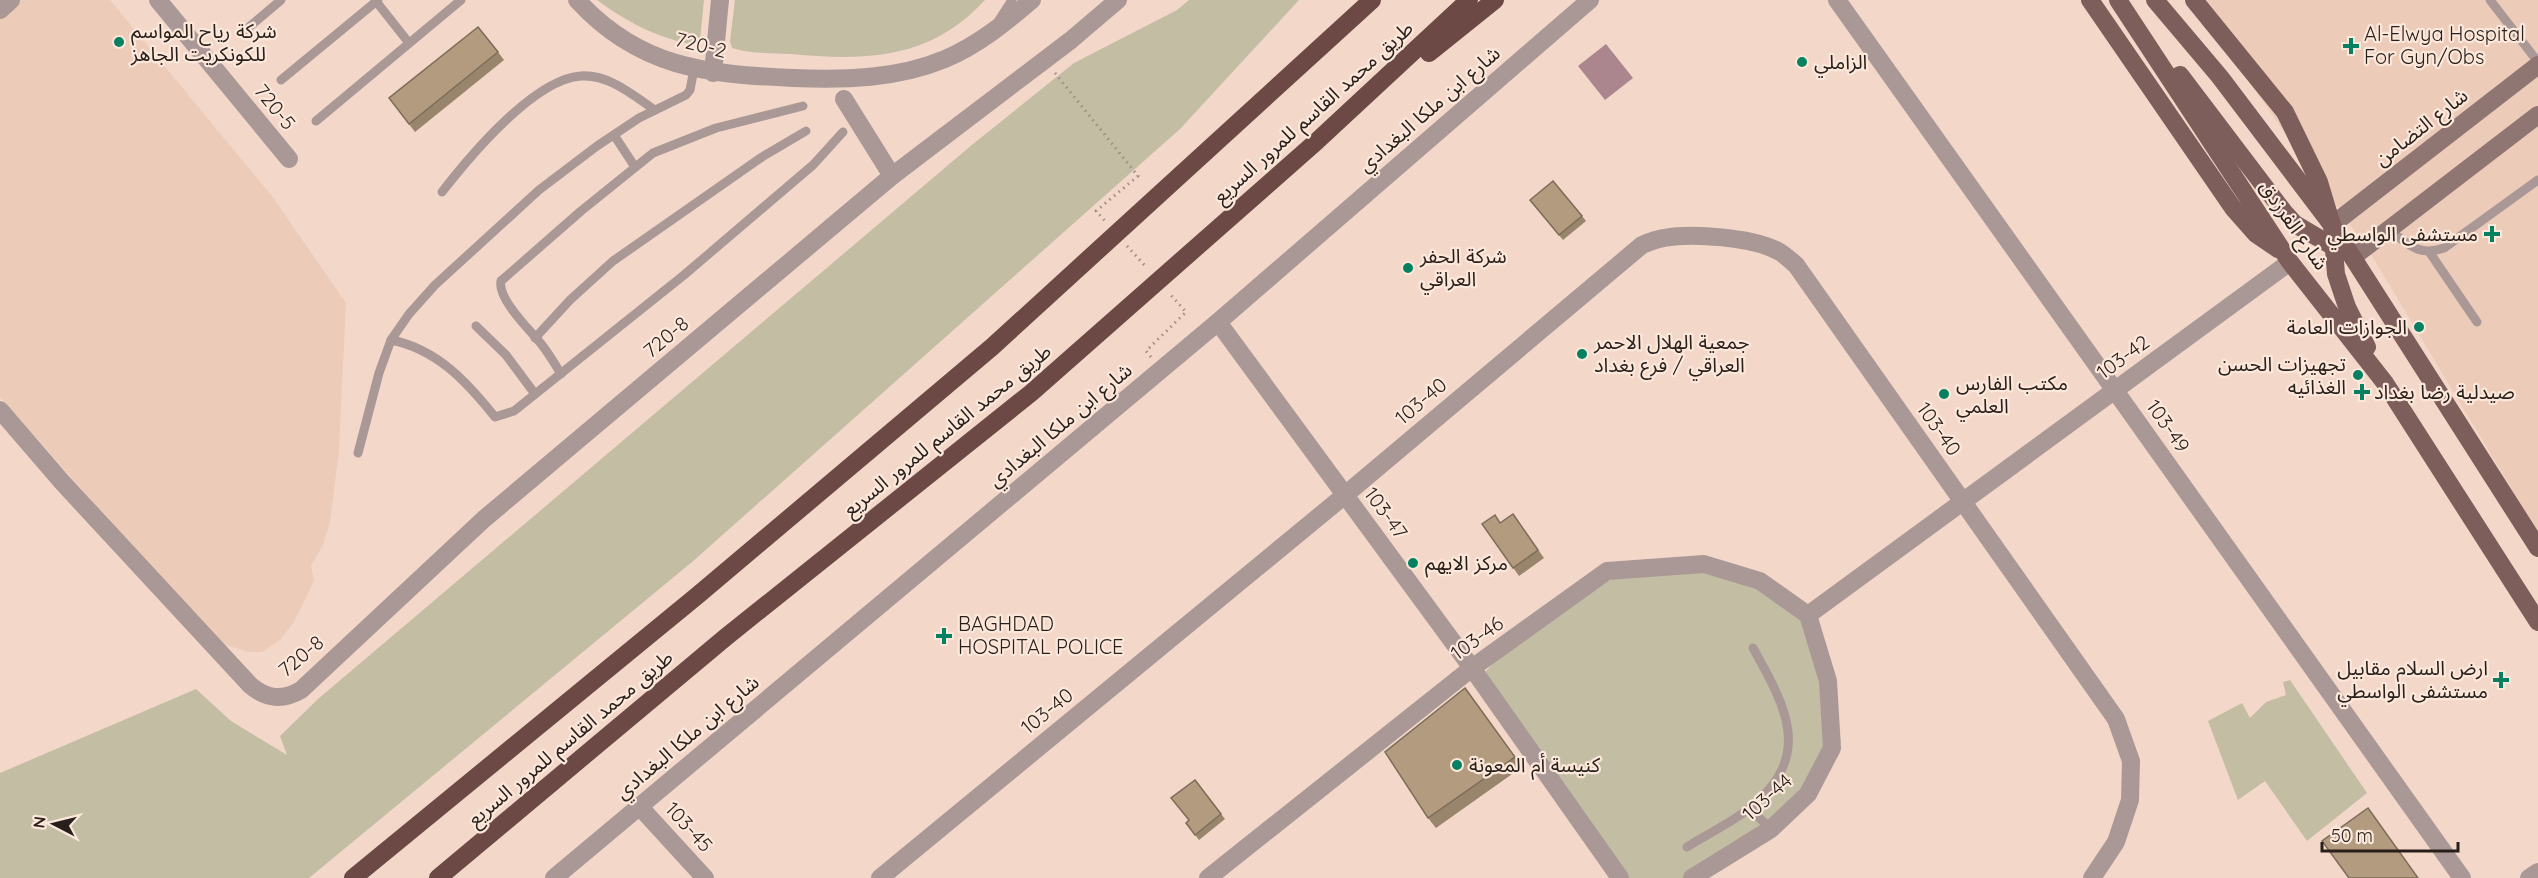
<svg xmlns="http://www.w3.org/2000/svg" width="2538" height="878" viewBox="0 0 2538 878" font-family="Quicksand,'Noto Sans Arabic',sans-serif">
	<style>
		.built { fill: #edcbb9 }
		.green { fill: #c2bda3 }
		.water { fill: #ac868e }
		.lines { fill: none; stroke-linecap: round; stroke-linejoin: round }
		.path { stroke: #a18d83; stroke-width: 3; stroke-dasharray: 1.5 4.5; stroke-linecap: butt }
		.lane { stroke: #aa9896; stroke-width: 9 }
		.street { stroke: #aa9896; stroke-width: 18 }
		.secondary { stroke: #907673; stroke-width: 18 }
		.primary { stroke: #7d5e5a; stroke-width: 18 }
		.highway { stroke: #6c4945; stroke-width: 18 }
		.wall { fill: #99856c }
		.building { fill: #b29b7e; stroke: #7d6c58; stroke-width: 1.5 }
		.poi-dot { fill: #058161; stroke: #fce7db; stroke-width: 2 }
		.labels { text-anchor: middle; stroke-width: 4.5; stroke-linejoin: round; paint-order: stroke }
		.poi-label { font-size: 20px; fill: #281f1a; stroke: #fce7db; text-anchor: start }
		.street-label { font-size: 20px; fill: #281f1a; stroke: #fce7db }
	</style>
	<rect width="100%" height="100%" fill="#f3d8ca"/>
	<!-- built -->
	<g class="built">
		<path d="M0,0H110L272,196L346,303L339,451L330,522L323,545L311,566L314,580L306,598L294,622L280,640L262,652H248L217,642L0,397Z"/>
		<path d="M2191,0H2538V533L2372,256Z"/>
	</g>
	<!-- green -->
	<g class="green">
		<path d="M597,0H704L700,40L695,45C657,38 627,22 597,0Z"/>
		<path d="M735,0H985C930,60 865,61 791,54C772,53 749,54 732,48L730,41Z"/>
		<path d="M1189,0H1299L1180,129L692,562L309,878H0V773L196,689L231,721L287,755L280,736L318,699L973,144L1074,63L1177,10Z"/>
		<path d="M1704,564L1760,581L1808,615L1841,742L1771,829L1692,878H1621L1484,673L1526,629L1607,571Z"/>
		<path d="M2290,680L2367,793L2307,841L2265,781L2238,800L2208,721L2242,703L2250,718L2266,702L2286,695L2283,682Z"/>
	</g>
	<!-- water -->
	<path class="water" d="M1606,44L1633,78L1605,100L1578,66Z"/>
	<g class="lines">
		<!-- path -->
		<g class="path">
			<path d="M1055,73L1138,176L1096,211L1105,221"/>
			<path d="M1127,246L1147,268"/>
			<path d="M1151,357L1146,351L1186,312L1169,293"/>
		</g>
		<!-- lane -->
		<g class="lane">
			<path d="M375,0L409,43"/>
			<path d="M2490,0L2538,62"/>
			<path d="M999,20L1012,0"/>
			<path d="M242,33L281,0"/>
			<path d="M281,80L378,0"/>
			<path d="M316,121L461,0"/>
			<path d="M614,135L635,167"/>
			<path d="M442,192C470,156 534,79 581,76C609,74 634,96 655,110"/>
			<path d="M2389,230C2409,244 2418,257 2444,248L2538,180"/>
			<path d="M2430,253L2477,322"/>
			<path d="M476,326L506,355L535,394"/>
			<path d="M535,338L570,300L613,261L762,157L806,131"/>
			<path d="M391,340C437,349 467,382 495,417L514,411L684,275L813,165L843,132"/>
			<path d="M561,374C555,364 549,354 542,345C531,331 497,299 501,281L581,211L653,153L716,128L803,106"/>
			<path d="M358,453L379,373L391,340L409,314L435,285L539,190L597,146L639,118L686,95L690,90L694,69"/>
			<path d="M1749,808L1771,829"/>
			<path d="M1687,847C1707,834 1731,823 1750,808C1814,756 1786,707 1753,648"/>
		</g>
		<!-- street -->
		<g class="street">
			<path d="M158,0L289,159"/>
			<path d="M577,0C639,68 706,74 793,78C845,80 897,79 945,59C978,45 1005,23 1032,0"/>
			<path d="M1837,0L2462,878"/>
			<path d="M0,10L11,0"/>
			<path d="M713,73L720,0"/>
			<path d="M844,99L892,176"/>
			<path d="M1218,322L1472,668L1620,878"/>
			<path d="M0,410L62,482L250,685C266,699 282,701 301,690L484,519L892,176L1071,40L1118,0"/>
			<path d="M1808,615L2290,262"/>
			<path d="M639,806L705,878"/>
			<path d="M554,878L1218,322L1590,0"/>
			<path d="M880,878L1345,495L1642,245C1649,242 1656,239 1664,238C1692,233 1752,237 1778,251C1784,254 1790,260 1796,265L2116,719L2131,761L2130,800L2116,842L2092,878"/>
			<path d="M1208,878L1472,668L1607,571L1704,564L1760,581L1808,615"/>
			<path d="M1692,878L1771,829L1808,794L1832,748L1828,681L1808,615"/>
			<path d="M2529,878L2538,872"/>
		</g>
		<!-- secondary -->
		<g class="secondary">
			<path d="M2332,225L2538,65"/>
			<path d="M2353,257L2538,115"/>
		</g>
		<!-- primary -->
		<g class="primary">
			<path d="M2090,0L2233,208L2256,234L2278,249"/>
			<path d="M2118,0L2290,262L2385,383L2538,622"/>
			<path d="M2155,0L2220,77L2332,225L2538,548"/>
			<path d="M2194,0L2285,112L2319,182L2332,225L2336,274L2347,307L2367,347"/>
			<path d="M2180,75L2284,212L2295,224L2339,250"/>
		</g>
		<!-- highway -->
		<g class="highway">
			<path d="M1429,53L1495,0"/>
			<path d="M353,878L698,595L992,347L1372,0"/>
			<path d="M438,878L726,637L1031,393L1317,141L1469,0"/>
		</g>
	</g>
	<!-- wall -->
	<g class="wall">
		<path d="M498,52L504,60L415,132L389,98Z"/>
		<path d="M1530,200L1582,216L1586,221L1563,240Z"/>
		<path d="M1513,514L1544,558L1519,576L1482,524L1500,523Z"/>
		<path d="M1465,688L1522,767L1436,828L1428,818Z"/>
		<path d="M1195,780L1225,819L1199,840L1186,823L1188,821Z"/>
	</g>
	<!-- building -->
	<g class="building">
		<path d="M478,27L498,52L409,124L389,98Z"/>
		<path d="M1553,181L1582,216L1559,235L1530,200Z"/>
		<path d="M1513,514L1538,550L1513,568L1482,524L1495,515L1500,523Z"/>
		<path d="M1465,688L1515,757L1428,818L1385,752Z"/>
		<path d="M1195,780L1221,814L1195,835L1186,823L1189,820L1171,798Z"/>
		<path d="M2368,808L2418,878H2349L2322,841Z"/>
	</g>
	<!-- markers -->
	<g class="poi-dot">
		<circle cx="119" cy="42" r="6"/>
		<path d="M2348 37h6v6h6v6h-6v6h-6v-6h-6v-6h6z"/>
		<circle cx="1802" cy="62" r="6"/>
		<path d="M2489 225h6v6h6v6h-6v6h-6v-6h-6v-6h6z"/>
		<circle cx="1408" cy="268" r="6"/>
		<circle cx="2419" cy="327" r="6"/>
		<circle cx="1582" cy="354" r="6"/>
		<circle cx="2358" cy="375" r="6"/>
		<path d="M2359 383h6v6h6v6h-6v6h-6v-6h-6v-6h6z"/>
		<circle cx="1944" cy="394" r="6"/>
		<circle cx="1413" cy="563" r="6"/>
		<path d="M941 627h6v6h6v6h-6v6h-6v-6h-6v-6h6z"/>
		<path d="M2498 671h6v6h6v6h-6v6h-6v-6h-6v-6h6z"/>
		<circle cx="1457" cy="765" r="6"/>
	</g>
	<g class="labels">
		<!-- poi labels -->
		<g class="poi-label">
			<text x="131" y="38">شركة رياح المواسم<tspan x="131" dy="23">للكونكريت الجاهز</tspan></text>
			<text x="2364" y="41">Al-Elwya Hospital<tspan x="2364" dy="23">For Gyn/Obs</tspan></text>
			<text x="1814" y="69">الزاملي</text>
			<text x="2478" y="241" text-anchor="end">مستشفى الواسطي</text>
			<text x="1420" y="263">شركة الحفر<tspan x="1420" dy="23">العراقي</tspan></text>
			<text x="2407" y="334" text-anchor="end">الجوازات العامة</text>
			<text x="1594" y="349">جمعية الهلال الاحمر<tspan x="1594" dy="23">العراقي / فرع بغداد</tspan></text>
			<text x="2346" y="371" text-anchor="end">تجهيزات الحسن<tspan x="2346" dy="23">الغذائيه</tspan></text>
			<text x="1956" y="390">مكتب الفارس<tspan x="1956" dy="23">العلمي</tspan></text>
			<text x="2374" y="399">صيدلية رضا بغداد</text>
			<text x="1425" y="570">مركز الايهم</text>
			<text x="958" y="631">BAGHDAD<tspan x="958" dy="23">HOSPITAL POLICE</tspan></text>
			<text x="2488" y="675" text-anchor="end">ارض السلام مقابيل<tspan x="2488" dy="23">مستشفى الواسطي</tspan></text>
			<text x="1469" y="772">كنيسة أم المعونة</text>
		</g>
		<!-- street labels -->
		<g class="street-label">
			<text transform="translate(701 45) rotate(14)" y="7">720-2</text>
			<text transform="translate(275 107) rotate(51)" y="7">720-5</text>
			<text transform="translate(1429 109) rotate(-41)" y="7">شارع ابن ملكا البغدادي</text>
			<text transform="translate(1313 112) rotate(-42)" y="7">طريق محمد القاسم للمرور السريع</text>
			<text transform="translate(2421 127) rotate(-38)" y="7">شارع التضامن</text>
			<text transform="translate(2294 225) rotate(55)" y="7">شارع الفرزدق</text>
			<text transform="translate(666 337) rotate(-40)" y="7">720-8</text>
			<text transform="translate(2123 357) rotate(-36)" y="7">103-42</text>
			<text transform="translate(1421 401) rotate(-40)" y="7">103-40</text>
			<text transform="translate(1060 425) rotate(-40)" y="7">شارع ابن ملكا البغدادي</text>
			<text transform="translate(2168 426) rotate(55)" y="7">103-49</text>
			<text transform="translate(1939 429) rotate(55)" y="7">103-40</text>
			<text transform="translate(947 430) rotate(-39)" y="7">طريق محمد القاسم للمرور السريع</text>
			<text transform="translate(1386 513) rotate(54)" y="7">103-47</text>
			<text transform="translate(1477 638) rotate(-36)" y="7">103-46</text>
			<text transform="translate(301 656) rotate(-40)" y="7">720-8</text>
			<text transform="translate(1047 711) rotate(-39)" y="7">103-40</text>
			<text transform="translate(687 737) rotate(-40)" y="7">شارع ابن ملكا البغدادي</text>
			<text transform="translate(570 738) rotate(-40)" y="7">طريق محمد القاسم للمرور السريع</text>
			<text transform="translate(1767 797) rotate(-42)" y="7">103-44</text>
			<text transform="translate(689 827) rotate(48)" y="7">103-45</text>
		</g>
	</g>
	<!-- north arrow -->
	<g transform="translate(54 824) rotate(277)" stroke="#fce7db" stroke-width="4.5" paint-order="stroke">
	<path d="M0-4.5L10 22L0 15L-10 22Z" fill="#281f1a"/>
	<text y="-9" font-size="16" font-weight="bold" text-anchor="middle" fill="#281f1a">N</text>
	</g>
	<!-- scale -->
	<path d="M2322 842v9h136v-9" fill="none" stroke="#281f1a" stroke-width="3"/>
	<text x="2331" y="842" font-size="18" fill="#281f1a" stroke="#fce7db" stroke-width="4.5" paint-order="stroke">50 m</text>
</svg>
